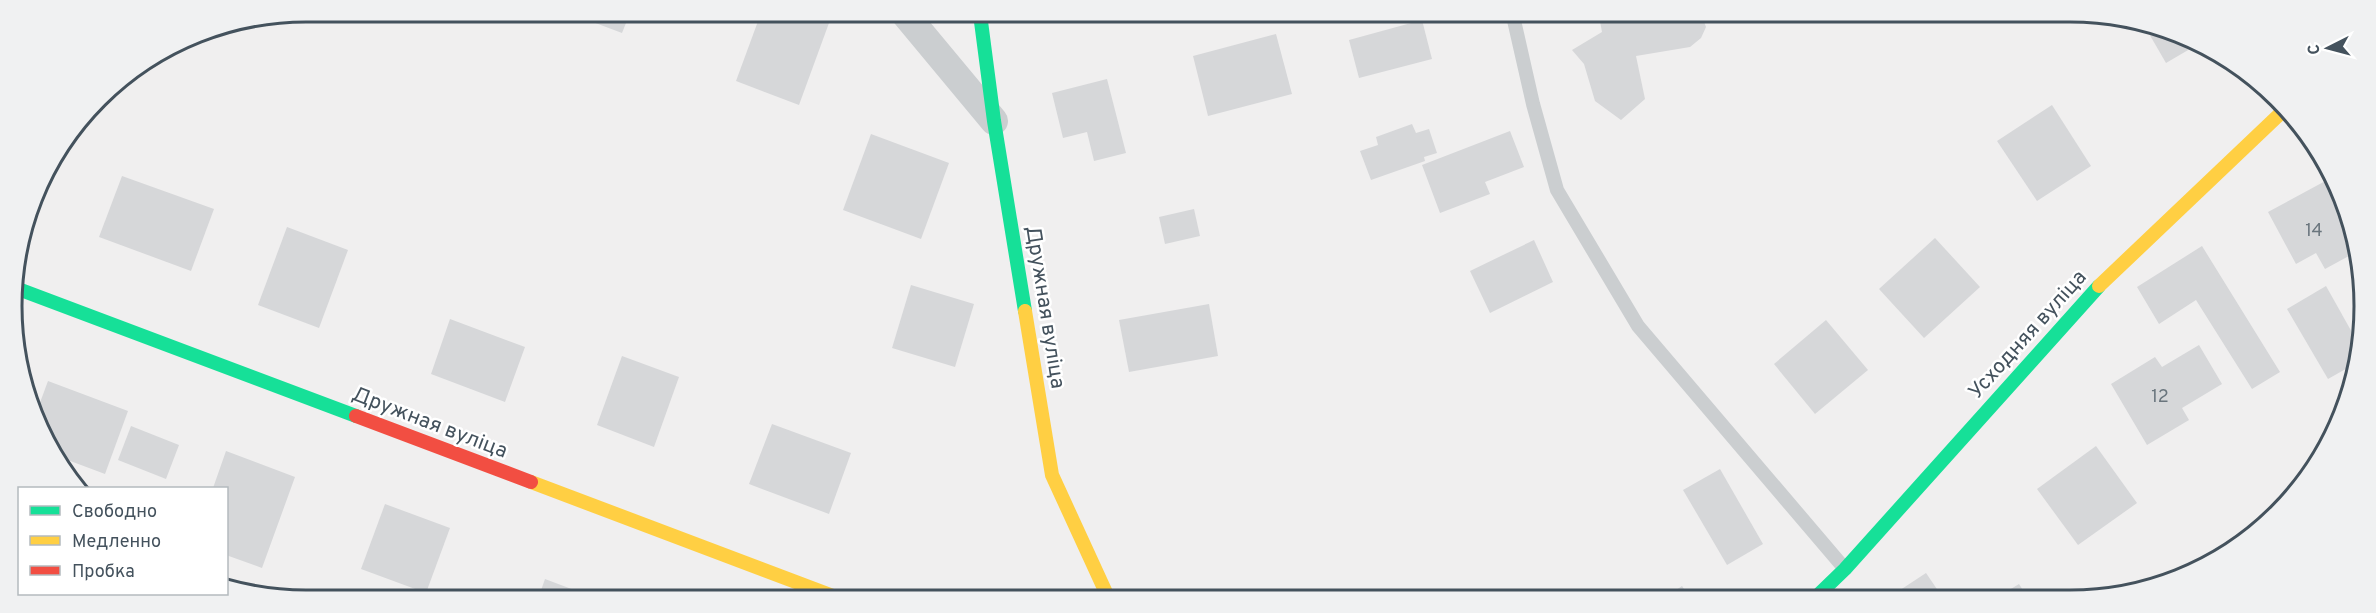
<svg xmlns="http://www.w3.org/2000/svg" width="2376" height="613" viewBox="0 0 2376 613" font-family="Overpass,sans-serif">
	<style>
		.building { fill: #d6d7d9 }
		.lines { fill: none; stroke-linecap: round; stroke-linejoin: round }
		.lane { stroke: #cbced0; stroke-width: 14 }
		.street { stroke: #cbced0; stroke-width: 28 }
		.fast { stroke: #16e098; stroke-width: 14 }
		.slow { stroke: #ffcf43; stroke-width: 14 }
		.jam { stroke: #f24e42; stroke-width: 14 }
		.labels { text-anchor: middle; stroke-width: 5; stroke-linejoin: round; paint-order: stroke }
		.number-label { font-size: 18px; fill: #6a757d }
		.street-label { font-size: 21px; fill: #44525d; stroke: #fff }
		.rim { fill: none; stroke: #44525d; stroke-width: 3 }
	</style>
	<rect width="100%" height="100%" fill="#f0efef"/>
	<!-- building -->
	<g class="building">
		<path d="M569,13H630L622,33Z"/>
		<path d="M761,13L803,14L829,23L799,105L736,81Z"/>
		<path d="M1599,16H1702L1706,27L1701,38L1690,47L1636,56L1645,99L1621,120L1595,101L1584,64L1572,50L1602,32Z"/>
		<path d="M1422,20L1432,59L1359,78L1349,40Z"/>
		<path d="M2144,25L2195,46L2166,63Z"/>
		<path d="M1276,34L1292,94L1208,116L1193,56Z"/>
		<path d="M1107,79L1126,153L1094,161L1087,132L1063,138L1052,93Z"/>
		<path d="M2052,105L2091,166L2037,201L1997,141Z"/>
		<path d="M1412,124L1416,133L1429,129L1437,153L1424,157L1425,161L1371,180L1360,151L1378,145L1376,137Z"/>
		<path d="M1510,131L1524,167L1485,182L1490,194L1440,213L1422,165Z"/>
		<path d="M871,134L949,163L921,239L843,210Z"/>
		<path d="M122,176L214,209L191,271L99,237Z"/>
		<path d="M2329,179L2358,251L2325,269L2316,253L2296,264L2268,212Z"/>
		<path d="M1194,209L1200,236L1165,244L1159,217Z"/>
		<path d="M287,227L348,250L319,328L258,305Z"/>
		<path d="M1935,238L1980,287L1924,338L1879,289Z"/>
		<path d="M1534,240L1553,282L1490,313L1470,271Z"/>
		<path d="M2202,246L2280,372L2252,389L2196,300L2159,324L2137,287Z"/>
		<path d="M911,285L974,304L955,367L892,348Z"/>
		<path d="M2326,286L2358,343V362L2328,379L2287,309Z"/>
		<path d="M1209,304L1218,356L1129,372L1119,320Z"/>
		<path d="M450,319L525,347L505,402L431,374Z"/>
		<path d="M1826,320L1868,370L1815,414L1774,364Z"/>
		<path d="M2199,345L2222,384L2182,408L2189,420L2147,445L2111,384L2155,357L2162,367Z"/>
		<path d="M622,356L679,377L654,447L597,425Z"/>
		<path d="M48,381L128,411L105,474L57,456L35,416Z"/>
		<path d="M772,424L851,453L829,514L749,484Z"/>
		<path d="M131,426L179,445L166,479L118,460Z"/>
		<path d="M2096,446L2137,503L2078,545L2037,489Z"/>
		<path d="M226,451L295,477L262,568L226,555V488H213Z"/>
		<path d="M1720,469L1763,544L1727,565L1683,490Z"/>
		<path d="M385,504L450,528L426,593L361,569Z"/>
		<path d="M1926,573L1943,598H1888Z"/>
		<path d="M545,579L590,596H539Z"/>
		<path d="M2019,584L2028,598H1996Z"/>
		<path d="M1682,586L1690,598H1664Z"/>
	</g>
	<g class="lines">
		<!-- lane -->
		<path class="lane" d="M1513,16L1533,104L1557,190L1638,326L1845,569"/>
		<!-- street -->
		<path class="street" d="M905,14L994,121"/>
		<!-- fast -->
		<g class="fast">
			<path d="M980,14L994,121L1025,311"/>
			<path d="M13,287L356,416"/>
			<path d="M1815,598L1845,569L2099,286"/>
		</g>
		<!-- slow -->
		<g class="slow">
			<path d="M2099,286L2283,111"/>
			<path d="M1025,311L1052,475L1108,597"/>
			<path d="M531,482L833,596"/>
		</g>
		<!-- jam -->
		<path class="jam" d="M356,416L531,482"/>
	</g>
	<g class="labels">
		<!-- number labels -->
		<g class="number-label">
			<text x="2314" y="236">14</text>
			<text x="2160" y="402">12</text>
		</g>
		<!-- street labels -->
		<g class="street-label">
			<text transform="translate(1046 307) rotate(81)" y="7">Дружная вуліца</text>
			<text transform="translate(2027 334) rotate(-48)" y="7">Усходняя вуліца</text>
			<text transform="translate(430 422) rotate(21)" y="7">Дружная вуліца</text>
		</g>
	</g>
	<!-- crop -->
	<path d="M0 0H2376V613H0ZM306 22H2070A284 284 0 0 1 2354 306V306A284 284 0 0 1 2070 590H306A284 284 0 0 1 22 306V306A284 284 0 0 1 306 22Z" fill="#f0f1f2" fill-rule="evenodd"/>
	<path class="rim" d="M306 22H2070A284 284 0 0 1 2354 306V306A284 284 0 0 1 2070 590H306A284 284 0 0 1 22 306V306A284 284 0 0 1 306 22Z"/>
	<!-- legend -->
	<rect x="18" y="487" width="210" height="108" fill="#ffffff" stroke="#b4babe" stroke-width="1.5"/>
	<rect x="30" y="506" width="30" height="9" fill="#16e098" stroke="#b4babe" stroke-width="1.5"/>
	<text x="72" y="517" font-size="18" fill="#44525d">Свободно</text>
	<rect x="30" y="536" width="30" height="9" fill="#ffcf43" stroke="#b4babe" stroke-width="1.5"/>
	<text x="72" y="547" font-size="18" fill="#44525d">Медленно</text>
	<rect x="30" y="566" width="30" height="9" fill="#f24e42" stroke="#b4babe" stroke-width="1.5"/>
	<text x="72" y="577" font-size="18" fill="#44525d">Пробка</text>
	<!-- north arrow -->
	<g transform="translate(2328 48) rotate(264)" stroke="#ffffff" stroke-width="4.5" paint-order="stroke">
	<path d="M0-4.5L10 22L0 15L-10 22Z" fill="#44525d"/>
	<text y="-9" font-size="16" font-weight="bold" text-anchor="middle" fill="#44525d">С</text>
	</g>
</svg>
